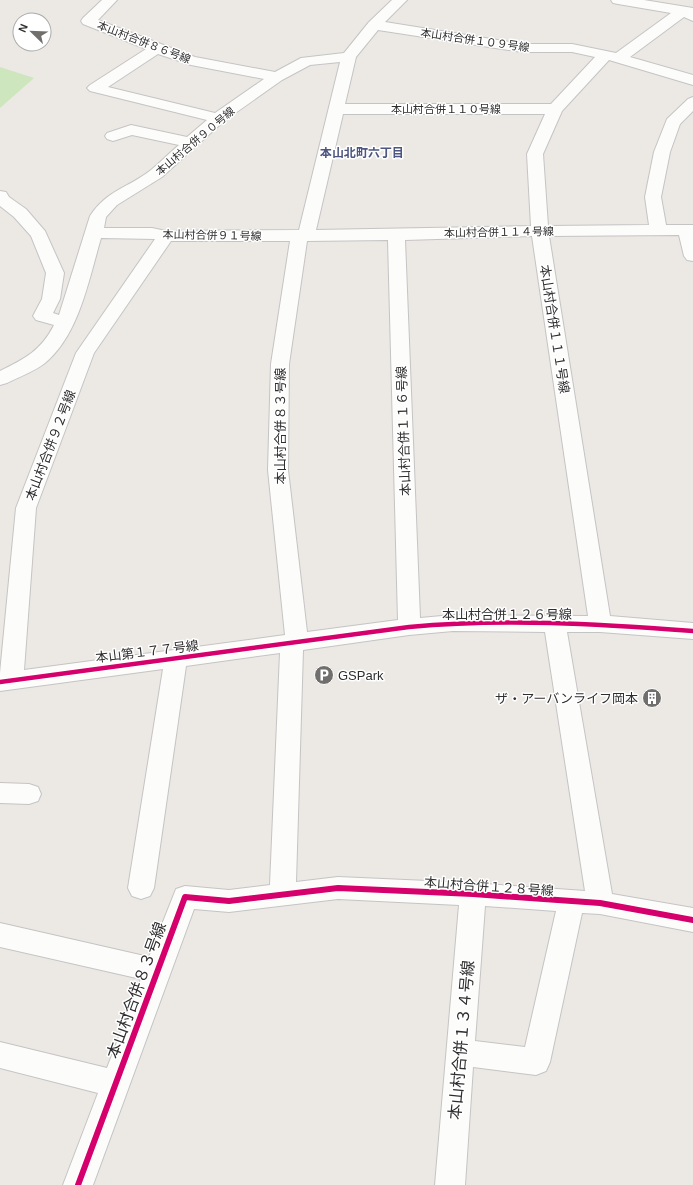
<svg xmlns="http://www.w3.org/2000/svg" width="693" height="1185" viewBox="0 0 693 1185" font-family="Arial,'Noto Sans JP',sans-serif">
	<style>
		.green { fill: #cee6be }
		.lines { fill: none; stroke-linecap: round; stroke-linejoin: round }
		.minor-casing { stroke: #c5c4c5; stroke-width: 2 }
		.minor { fill: #fcfcfb; fill-rule: evenodd }
		.cycleway-far1-casing { stroke: #fff; stroke-width: 7 }
		.cycleway-casing { stroke: #fff; stroke-width: 8 }
		.cycleway-far1 { stroke: #d6006c; stroke-width: 4.5 }
		.cycleway { stroke: #d6006c; stroke-width: 6 }
		.labels { text-anchor: middle; stroke-width: 3; stroke-linejoin: round; paint-order: stroke }
		.far-street-label { font-size: 11px; fill: #2e2e2e; stroke: #fff }
		.far-neighbourhood-label { font-size: 12px; font-weight: bold; fill: #4d5680; stroke: #fff }
		.street-label { font-size: 13px; fill: #2e2e2e; stroke: #fff }
		.poi-label { font-size: 13px; fill: #2e2e2e; stroke: #fff; text-anchor: start }
		.near-street-label { font-size: 16px; fill: #2e2e2e; stroke: #fff }
	</style>
	<rect width="100%" height="100%" fill="#ece8e4"/>
	<!-- green -->
	<path class="green" d="M0,67L34,78L0,108Z"/>
	<g class="lines">
		<!-- minor casing -->
		<g class="minor-casing">
			<g id="minor">
				<path d="M102,0H117L98,20L195,57L275,72L301,58L344,53L369,22L392,0H407L385,22L522,44H572L616,53L671,13L618,4L613,3L611,0H644L693,8V21L684,17L630,57L693,75V85L609,60L562,111L543,154L548,226L649,225L645,197L654,152L667,119L688,99L693,97V111L680,124L670,152L661,197L666,225H693V261L687,260L684,256L679,235L549,236L610,616L693,623V639L600,632H567L612,894L693,908V932L600,914L582,913L550,1062L546,1071L536,1075L473,1067L465,1185H435L459,905L338,899L229,912L194,909L93,1185H63L98,1093L0,1068V1042L107,1068L141,979L0,947V923L149,957L176,889L185,886L229,890L270,885L280,653L186,666L154,888L150,896L141,899L132,896L128,888L163,669L0,691V673L16,508L76,353L155,239L101,238C89,279 79,335 45,363C35,371 19,377 7,383L0,385V371C24,359 41,351 54,325L36,320L33,316L42,299L46,273L31,236L14,217L0,206V191L6,192L9,197L26,209L45,231L64,273L60,299L53,313L59,315L90,216C107,190 128,188 151,170C161,162 169,153 179,145L132,135L113,141L107,139L105,136L107,133L131,125L187,137L207,120L90,91L87,88L90,85L146,49L83,24L81,21L83,18ZM378,30L522,52H572L595,57L551,104H345L356,57ZM158,54L191,65L264,79L215,113L108,87ZM340,62L299,230L166,231L152,228H104L106,217L117,205L162,177L224,121L282,80L310,65ZM343,114H545L527,154L531,226L316,230ZM532,236L588,616L453,615L420,618L405,240ZM388,240L398,620L307,632L288,470L289,364L307,241ZM171,241H290L271,364L268,470L285,635L24,670L36,508L94,353ZM453,631L545,632L585,891L473,883L338,877L296,882L303,650L409,635ZM485,906L556,911L525,1047L475,1041Z"/>
				<path d="M0,783L29,784L38,787L41,794L38,801L29,804L0,803Z"/>
			</g>
		</g>
		<!-- minor -->
		<use href="#minor" class="minor"/>
		<!-- cycleway-far1 casing -->
		<g class="cycleway-far1-casing">
			<path id="cycleway-far1" d="M0,682L409,627C503,618 599,624 693,631"/>
		</g>
		<!-- cycleway casing -->
		<g class="cycleway-casing">
			<path id="cycleway" d="M78,1185L185,897L229,901L338,888L473,894L600,903L693,920"/>
		</g>
		<!-- cycleway-far1 -->
		<use href="#cycleway-far1" class="cycleway-far1"/>
		<!-- cycleway -->
		<use href="#cycleway" class="cycleway"/>
	</g>
	<!-- icons -->
	<defs>
		<g id="parking-disc" transform="scale(1)"><circle r="9.5" fill="#706f6e" stroke="#fff"/><path d="M-3.5-5.5H1a3.5 3.5 0 0 1 0 7H-1V5.5H-3.5ZM-1-3.4V-.6H.8a1.4 1.4 0 0 0 0-2.8Z" fill="#fff"/></g>
		<g id="building-disc" transform="scale(1)"><circle r="9.5" fill="#706f6e" stroke="#fff"/><path d="M-4-6H4V6H1V3H-1V6H-4ZM-2.5-4.3h1.7v1.8h-1.7ZM.8-4.3h1.7v1.8H.8ZM-2.5-1h1.7V.8h-1.7ZM.8-1h1.7V.8H.8Z" fill="#fff"/></g>
	</defs>
	<g fill-rule="evenodd">
		<use href="#parking-disc" x="324" y="675"/>
		<use href="#building-disc" x="652" y="698"/>
	</g>
	<g class="labels">
		<!-- far-street labels -->
		<g class="far-street-label">
			<text transform="translate(475 40) rotate(8)" y="4">本山村合併１０９号線</text>
			<text transform="translate(144 42) rotate(21)" y="4">本山村合併８６号線</text>
			<text x="446" y="113">本山村合併１１０号線</text>
			<text transform="translate(195 141) rotate(-40)" y="4">本山村合併９０号線</text>
			<text transform="translate(499 232) rotate(-1)" y="4">本山村合併１１４号線</text>
			<text transform="translate(212 235) rotate(1)" y="4">本山村合併９１号線</text>
		</g>
		<!-- far-neighbourhood labels -->
		<g class="far-neighbourhood-label">
			<text x="362" y="157">本山北町六丁目</text>
		</g>
		<!-- street labels -->
		<g class="street-label">
			<text transform="translate(555 329) rotate(81)" y="5">本山村合併１１１号線</text>
			<text transform="translate(280 426) rotate(-90)" y="5">本山村合併８３号線</text>
			<text transform="translate(403 431) rotate(-92)" y="5">本山村合併１１６号線</text>
			<text transform="translate(50 445) rotate(-69)" y="5">本山村合併９２号線</text>
			<text x="507" y="619">本山村合併１２６号線</text>
			<text transform="translate(147 651) rotate(-7)" y="5">本山第１７７号線</text>
			<text transform="translate(489 886) rotate(4)" y="5">本山村合併１２８号線</text>
		</g>
		<!-- poi labels -->
		<g class="poi-label">
			<text x="338" y="680">GSPark</text>
			<text x="638" y="703" text-anchor="end">ザ・アーバンライフ岡本</text>
		</g>
		<!-- near-street labels -->
		<g class="near-street-label">
			<text transform="translate(136 990) rotate(-70)" y="6">本山村合併８３号線</text>
			<text transform="translate(461 1040) rotate(-85)" y="6">本山村合併１３４号線</text>
		</g>
	</g>
	<!-- north arrow -->
	<g transform="translate(32 32) rotate(293)"><circle r="19" fill="#ffffff" stroke="#ababab"/>
	<path d="M0-3L7 15L0 10L-7 15Z" fill="#706f6e"/>
	<text y="-6" font-size="11" font-weight="bold" text-anchor="middle" fill="#2e2e2e">N</text>
	</g>
</svg>
